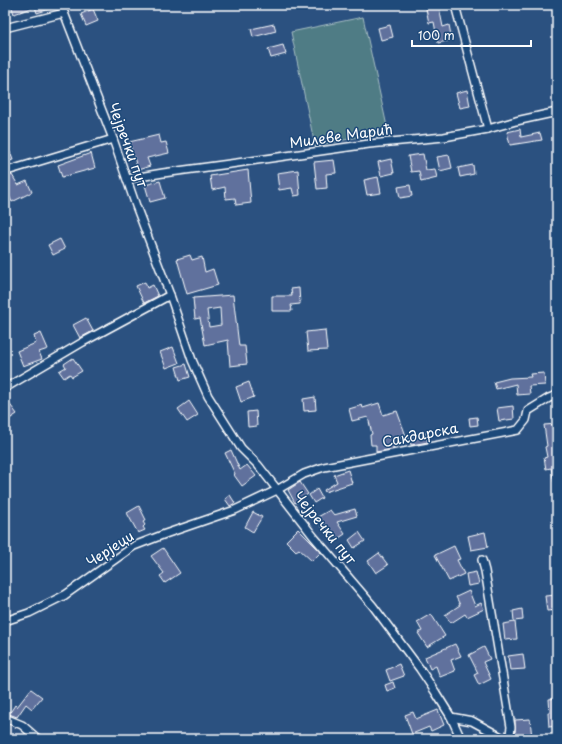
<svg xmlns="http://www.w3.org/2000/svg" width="562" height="744" viewBox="0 0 562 744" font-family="'Playpen Sans',sans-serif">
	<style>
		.green { fill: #4f7c85; stroke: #a7bec2 }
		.building { fill: #60719d; stroke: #fff; fill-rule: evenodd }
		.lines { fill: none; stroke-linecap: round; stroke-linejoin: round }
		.minor-casing { stroke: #fff; stroke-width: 10 }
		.minor { stroke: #1f4a7a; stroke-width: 7 }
		.labels { text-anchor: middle; stroke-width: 3; stroke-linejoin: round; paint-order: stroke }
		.street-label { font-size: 14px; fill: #fff; stroke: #1f4a7a }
	</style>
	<rect width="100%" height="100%" fill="#2b5180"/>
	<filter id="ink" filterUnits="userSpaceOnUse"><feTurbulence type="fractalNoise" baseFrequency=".025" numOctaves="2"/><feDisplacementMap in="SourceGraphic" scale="8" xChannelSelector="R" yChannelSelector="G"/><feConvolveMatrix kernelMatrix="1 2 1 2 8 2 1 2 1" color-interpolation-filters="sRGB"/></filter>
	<g filter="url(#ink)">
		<!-- green -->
		<path class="green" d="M363,17L388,131L315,146L291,32Z"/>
		<!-- building -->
		<g class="building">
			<path d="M11,5H56V7L37,13L35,7L14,14Z"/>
			<path d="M439,7L443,27L449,25L452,40L438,43L434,22L429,23L426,9Z"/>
			<path d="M93,9L98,21L86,26L81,14Z"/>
			<path d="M274,24L276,31L253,37L251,29Z"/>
			<path d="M390,25L393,37L381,40L378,28Z"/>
			<path d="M283,45L286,54L271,58L268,49Z"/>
			<path d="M467,90L470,106L460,108L456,93Z"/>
			<path d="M520,129L521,137L540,133L542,140L510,145L507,132Z"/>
			<path d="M159,135L161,143L166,142L169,153L147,158L150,166L138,170L129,142Z"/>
			<path d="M10,152L13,160L5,162V153Z"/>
			<path d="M91,153L95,168L62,177L58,165Z"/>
			<path d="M423,154L426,170L435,169L437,178L421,182L419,171L411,172L408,156Z"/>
			<path d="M449,155L452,168L440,171L437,157Z"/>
			<path d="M391,159L394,173L381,176L378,162Z"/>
			<path d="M334,160L336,173L326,174L327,188L317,189L314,162Z"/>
			<path d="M473,165L474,174L460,177L458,168Z"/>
			<path d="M248,170L251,203L236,205L235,198L226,199L225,187L212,190L210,176Z"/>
			<path d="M298,170L300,195L294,196L292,188L279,190L277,173Z"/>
			<path d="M12,175L18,185L27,181L32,192L12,202L5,187V176Z"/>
			<path d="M378,177L381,193L367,195L364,180Z"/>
			<path d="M160,181L165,198L150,202L145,185Z"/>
			<path d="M410,185L412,196L400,198L398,187Z"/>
			<path d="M60,239L65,249L53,255L48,245Z"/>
			<path d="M190,255L192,260L202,257L205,272L213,269L218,285L187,294L177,259Z"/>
			<path d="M145,282L147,288L153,285L158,296L144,303L136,286Z"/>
			<path d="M299,288L300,304L291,305L292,311H272V296H292L291,289Z"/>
			<path d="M233,295L239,346H245L247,364L230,366L228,340L205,345L200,318L195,319L193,298ZM220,308L221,325L209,327L207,310Z"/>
			<path d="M86,318L93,331L80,338L73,325Z"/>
			<path d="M325,330L327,350L308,351L306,332Z"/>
			<path d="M41,333L48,349L39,352L42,359L23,366L17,351L36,343L34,336Z"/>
			<path d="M173,347L179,363L166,368L160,352Z"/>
			<path d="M73,358L82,371L72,377L70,374L64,378L59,371L66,367L64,364Z"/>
			<path d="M186,364L190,377L180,380L176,367Z"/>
			<path d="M544,373L545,385L529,386L530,394L517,395L516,384L496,389L494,382L510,378L531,377L530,374Z"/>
			<path d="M249,382L254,397L241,402L236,387Z"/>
			<path d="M315,397L316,410L304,411L303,399Z"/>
			<path d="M5,398L17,414L5,422Z"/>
			<path d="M189,401L198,415L187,422L178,409Z"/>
			<path d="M379,403L383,415L397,411L406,436L396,439L397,447H393V449L376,452V445H371L370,435L372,434L368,417L352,421L349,409L362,405L363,408Z"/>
			<path d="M513,406L514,419L499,421L497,408Z"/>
			<path d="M256,411L257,426L248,427L247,412Z"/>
			<path d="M477,417L478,425L470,426L469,418Z"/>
			<path d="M557,424V481L554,482L551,468L546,469L544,458L547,457L545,447L547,446L544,425Z"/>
			<path d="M425,432L428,442L411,445L408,436Z"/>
			<path d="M231,450L240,470L247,465L256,476L242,486L234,475L235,474L225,453Z"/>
			<path d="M348,470L352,483L325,492L324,490L337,482L334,475Z"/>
			<path d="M300,482L308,494L295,503L288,490Z"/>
			<path d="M317,489L322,498L314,503L309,495Z"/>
			<path d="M230,495L235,503L230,506L225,499Z"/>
			<path d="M139,506L146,520L143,522L145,525L143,527L145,530L138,533L127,513Z"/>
			<path d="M355,509L357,516L337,522L345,534L336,540L326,525L323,528L316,518L330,510L334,515Z"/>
			<path d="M253,512L262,517L253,532L245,527Z"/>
			<path d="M298,529L321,552L312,561L299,549L296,551L286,541Z"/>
			<path d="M359,532L365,541L354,548L349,540Z"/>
			<path d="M485,532L488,547L471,550L468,536Z"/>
			<path d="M454,546L460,559L457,560L464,574L449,581L435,555Z"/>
			<path d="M163,548L180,573L165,583L160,576L164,573L151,556Z"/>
			<path d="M379,553L388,565L376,573L368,561Z"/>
			<path d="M476,572L479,584L468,586L466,574Z"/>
			<path d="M469,591L475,606L481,603L484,609L467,617L465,614L451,623L445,615L460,605L456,597Z"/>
			<path d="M557,595V610L547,611L545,596Z"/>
			<path d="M522,609L523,620L514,621L513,611Z"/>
			<path d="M431,614L445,636L427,647L418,633L422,631L417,622Z"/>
			<path d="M515,622L517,639L505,640L503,624Z"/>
			<path d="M455,644L461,656L451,660L455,671L440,677L436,666L430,669L425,657Z"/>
			<path d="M484,647L490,659L483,662L491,679L479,685L474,675L478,673L469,655Z"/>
			<path d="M523,654L525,669L510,670L508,656Z"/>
			<path d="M399,664L404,676L390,681L386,670Z"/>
			<path d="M393,682L395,688L387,691L385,685Z"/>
			<path d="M31,689L42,697L32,709L26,704L17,717L9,714L15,705L17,707Z"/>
			<path d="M557,698V726L549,727L548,713H550L549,699Z"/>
			<path d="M438,710L444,725L431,731L429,727L412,734L405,715L413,712L416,719Z"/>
			<path d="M530,719L532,738L515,739V720Z"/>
		</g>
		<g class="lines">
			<!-- minor casing -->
			<g class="minor-casing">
				<g id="minor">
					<path d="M61,5L113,139L136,206L170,295L192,360L208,396L241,448L258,465L314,537L373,606L420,669L436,693L451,717L472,721L505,739"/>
					<path d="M455,5L488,129"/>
					<path d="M5,28L64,13"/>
					<path d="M7,171L113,139"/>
					<path d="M127,179L163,173L237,163L369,144L444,137L488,129L516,121L557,112"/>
					<path d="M5,388L83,342L170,295"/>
					<path d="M482,560L485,571L511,727L510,734L506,739"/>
					<path d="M5,621L29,613L65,595L134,546L165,534L235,510L277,490L304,474L324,467L518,430L526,420L528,411L549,398L557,395"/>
					<path d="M451,717L461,739"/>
					<path d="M5,718L22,725L38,739"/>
				</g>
			</g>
			<!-- minor -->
			<use href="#minor" class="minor"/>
		</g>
	</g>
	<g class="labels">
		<!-- street labels -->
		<g class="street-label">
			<text transform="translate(341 136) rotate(-8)" y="5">Милеве Мaрић</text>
			<text transform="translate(128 145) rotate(70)" y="5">Чејречки пут</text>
			<text transform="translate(420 435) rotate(-11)" y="5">Сакдарска</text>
			<text transform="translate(325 528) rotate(51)" y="5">Чејречки пут</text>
			<text transform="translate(110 549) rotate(-33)" y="5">Черјеци</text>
		</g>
	</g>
	<!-- margin -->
	<rect width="562" height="744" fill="none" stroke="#1f4a7a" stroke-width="20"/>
	<rect x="10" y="10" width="542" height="724" fill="none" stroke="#fff" stroke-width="1.5" filter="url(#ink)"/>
	<!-- scale -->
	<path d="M412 40v6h119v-6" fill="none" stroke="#ffffff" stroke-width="2"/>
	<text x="418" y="40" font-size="12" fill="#ffffff" stroke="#1f4a7a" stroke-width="3" paint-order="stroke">100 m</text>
</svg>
